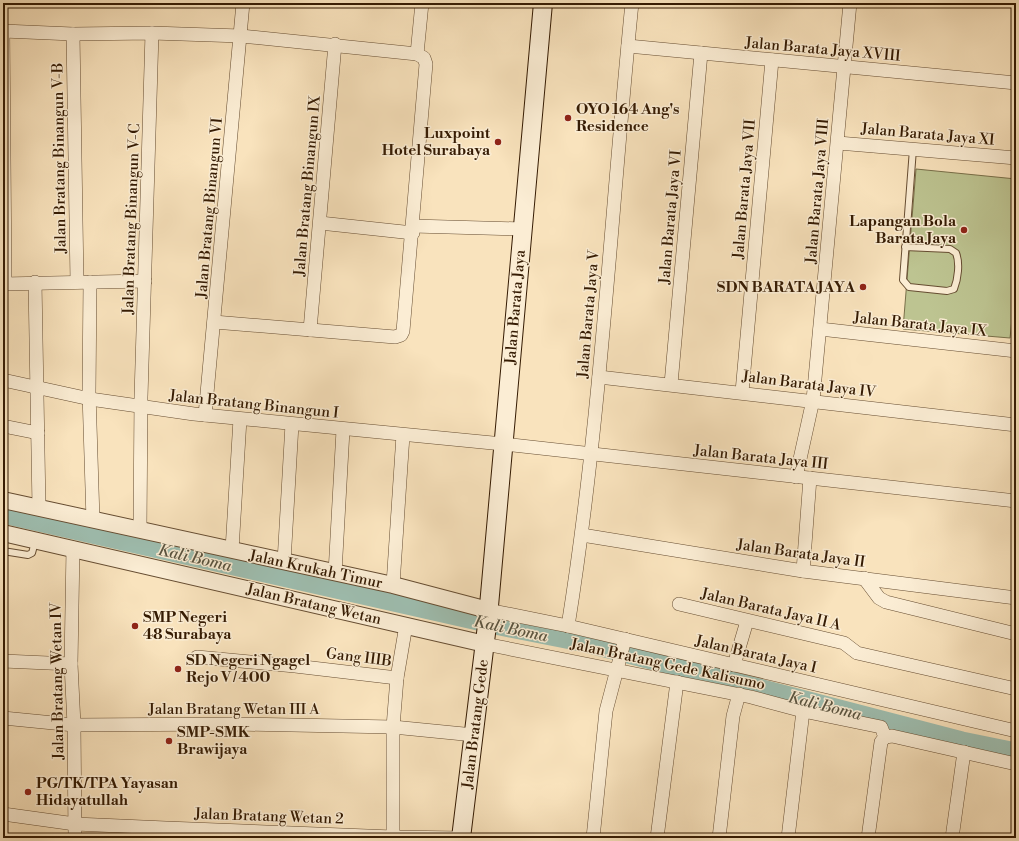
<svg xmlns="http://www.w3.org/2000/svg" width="1019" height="841" viewBox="0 0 1019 841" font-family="'Libre Bodoni',serif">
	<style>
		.green { fill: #bdc491; stroke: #79704a }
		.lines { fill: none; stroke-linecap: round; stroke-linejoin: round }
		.river { stroke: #9ebeb0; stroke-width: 19 }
		.service-casing { stroke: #664d32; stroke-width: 8 }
		.minor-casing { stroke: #664d32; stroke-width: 14 }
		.tertiary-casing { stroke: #664d32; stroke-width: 18 }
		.secondary-casing { stroke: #351b03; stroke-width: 20 }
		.service { stroke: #fbedd4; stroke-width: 6 }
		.minor { stroke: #fbedd4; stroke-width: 13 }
		.tertiary { stroke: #fbedd4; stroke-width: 16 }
		.secondary { stroke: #fbedd4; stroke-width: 18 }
		.poi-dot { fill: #8f2418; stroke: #fbedd4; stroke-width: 1.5 }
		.labels { text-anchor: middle; stroke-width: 3; stroke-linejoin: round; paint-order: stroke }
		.street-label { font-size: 15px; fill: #351b03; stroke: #fbedd4 }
		.poi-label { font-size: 15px; font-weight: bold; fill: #351b03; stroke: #fbedd4; text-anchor: start }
		.water-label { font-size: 16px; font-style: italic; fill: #5a5440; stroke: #fbedd4 }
	</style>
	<rect width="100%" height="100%" fill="#f9e3bd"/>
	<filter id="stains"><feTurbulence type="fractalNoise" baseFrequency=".005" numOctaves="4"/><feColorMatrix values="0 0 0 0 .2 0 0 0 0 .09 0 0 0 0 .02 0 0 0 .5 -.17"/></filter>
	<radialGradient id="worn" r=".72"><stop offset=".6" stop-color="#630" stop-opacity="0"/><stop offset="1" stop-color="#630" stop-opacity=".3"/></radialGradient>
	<!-- green -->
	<path class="green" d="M916,169L1016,179V281L1010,338L903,329Z"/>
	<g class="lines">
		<!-- river -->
		<path class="river" d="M3,514L500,626L586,643L962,741L1016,752"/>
		<!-- service casing -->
		<g class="service-casing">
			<g id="service">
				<path d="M905,247L950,249L956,253C960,263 958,279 954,289L947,291L909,287L903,280L913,149"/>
				<path d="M3,551L28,555L32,553L35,542"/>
			</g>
		</g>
		<!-- minor casing -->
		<g class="minor-casing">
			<g id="minor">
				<path d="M3,31L73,34L152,33L241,36L417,54L424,58L426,64L403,331L401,335L395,337L214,322"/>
				<path d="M3,31L5,284"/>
				<path d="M73,34L77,282"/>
				<path d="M628,46L1016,83"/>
				<path d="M417,54L422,3"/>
				<path d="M838,143L1016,158"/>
				<path d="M320,223L413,233"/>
				<path d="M413,226L522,229"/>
				<path d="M35,282L39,508"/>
				<path d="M90,282L89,393L93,520"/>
				<path d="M3,284L145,281"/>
				<path d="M820,329L1016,351"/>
				<path d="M310,330L335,44"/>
				<path d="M599,377L1016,425"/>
				<path d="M3,380L90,399L194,414L503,444L1016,501"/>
				<path d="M671,384L701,53"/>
				<path d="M742,392L772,60"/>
				<path d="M205,415L243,3"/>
				<path d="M3,426L38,433"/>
				<path d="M796,477L813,400L850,3"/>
				<path d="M140,530L141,397L152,33"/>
				<path d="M582,535L803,571L1016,598"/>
				<path d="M73,548L71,664L74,725L75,838"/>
				<path d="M232,550L240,419"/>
				<path d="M284,562L292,424"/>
				<path d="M803,571L810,478"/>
				<path d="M335,573L343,430"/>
				<path d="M864,578L879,598L886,602L1016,634"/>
				<path d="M393,585L403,435"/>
				<path d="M679,604L844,643L857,653L1016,689"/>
				<path d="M488,610L568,626L1016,731"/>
				<path d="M568,626C601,420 611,211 632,3"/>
				<path d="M485,644L751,697L803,711L881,727L885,737"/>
				<path d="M197,657L295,666L397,678"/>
				<path d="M3,661L71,664"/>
				<path d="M734,665L747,621"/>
				<path d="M3,718L74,725L236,724L393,727L474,735"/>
				<path d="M885,737L892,736L1016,764"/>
				<path d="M3,814L75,824L166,828L393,837L461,838"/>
				<path d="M393,838V727L397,678L406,625"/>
				<path d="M593,838L606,711L625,639"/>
				<path d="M657,838L677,682"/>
				<path d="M719,838L733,716L739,694"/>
				<path d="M788,838L803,711"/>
				<path d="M868,838L881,742L885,737"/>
				<path d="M952,838L964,752"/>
			</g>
		</g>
		<!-- tertiary casing -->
		<g class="tertiary-casing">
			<g id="tertiary">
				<path d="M3,500L393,585L488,610"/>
				<path d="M3,533L485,644"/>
			</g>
		</g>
		<!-- secondary casing -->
		<g class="secondary-casing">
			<path id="secondary" d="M461,838L488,617L543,3"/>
		</g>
		<!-- service -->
		<use href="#service" class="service"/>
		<!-- minor -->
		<use href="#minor" class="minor"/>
		<!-- tertiary -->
		<use href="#tertiary" class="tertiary"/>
		<!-- secondary -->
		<use href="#secondary" class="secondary"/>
	</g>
	<!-- markers -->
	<g class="poi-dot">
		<circle cx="568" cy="118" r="4"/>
		<circle cx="498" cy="142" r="4"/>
		<circle cx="964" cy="230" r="4"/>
		<circle cx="863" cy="287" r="4"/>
		<circle cx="135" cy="626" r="4"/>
		<circle cx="178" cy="669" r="4"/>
		<circle cx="169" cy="741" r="4"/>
		<circle cx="28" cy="792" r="4"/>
	</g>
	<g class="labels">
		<!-- street labels -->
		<g class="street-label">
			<text transform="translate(823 49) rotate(5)" y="5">Jalan Barata Jaya XVIII</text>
			<text transform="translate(928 134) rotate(5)" y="5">Jalan Barata Jaya XI</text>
			<text transform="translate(59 158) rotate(-91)" y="5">Jalan Bratang Binangun V-B</text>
			<text transform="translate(307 186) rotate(-85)" y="5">Jalan Bratang Binangun IX</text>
			<text transform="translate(744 189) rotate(-85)" y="5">Jalan Barata Jaya VII</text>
			<text transform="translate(817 191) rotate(-85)" y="5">Jalan Barata Jaya VIII</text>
			<text transform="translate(209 208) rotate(-85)" y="5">Jalan Bratang Binangun VI</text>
			<text transform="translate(670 217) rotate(-85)" y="5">Jalan Barata Jaya VI</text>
			<text transform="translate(131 219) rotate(-88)" y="5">Jalan Bratang Binangun V-C</text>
			<text transform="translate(515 307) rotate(-85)" y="5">Jalan Barata Jaya</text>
			<text transform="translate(588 314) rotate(-85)" y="5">Jalan Barata Jaya V</text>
			<text transform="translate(920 324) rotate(6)" y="5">Jalan Barata Jaya IX</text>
			<text transform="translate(809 384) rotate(7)" y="5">Jalan Barata Jaya IV</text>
			<text transform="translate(254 404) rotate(6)" y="5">Jalan Bratang Binangun I</text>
			<text transform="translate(761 457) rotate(6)" y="5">Jalan Barata Jaya III</text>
			<text transform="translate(801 553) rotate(8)" y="5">Jalan Barata Jaya II</text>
			<text transform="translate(316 569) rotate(12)" y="5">Jalan Krukah Timur</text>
			<text transform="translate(314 604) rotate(13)" y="5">Jalan Bratang Wetan</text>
			<text transform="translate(771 609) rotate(13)" y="5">Jalan Barata Jaya II A</text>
			<text transform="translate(756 654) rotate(13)" y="5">Jalan Barata Jaya I</text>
			<text transform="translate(359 657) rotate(7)" y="5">Gang IIIB</text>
			<text transform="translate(668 664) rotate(12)" y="5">Jalan Bratang Gede Kalisumo</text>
			<text transform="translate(57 681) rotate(-91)" y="5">Jalan Bratang Wetan IV</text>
			<text x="234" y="714">Jalan Bratang Wetan III A</text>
			<text transform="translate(475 724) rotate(-83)" y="5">Jalan Bratang Gede</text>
			<text transform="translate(269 816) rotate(2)" y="5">Jalan Bratang Wetan 2</text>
		</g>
		<!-- poi labels -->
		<g class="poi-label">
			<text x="576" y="114">OYO 164 Ang's<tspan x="576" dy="17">Residence</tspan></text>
			<text x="490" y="138" text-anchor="end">Luxpoint<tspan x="490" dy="17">Hotel Surabaya</tspan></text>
			<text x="956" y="226" text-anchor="end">Lapangan Bola<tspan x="956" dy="17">Barata Jaya</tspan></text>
			<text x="855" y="292" text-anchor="end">SDN BARATA JAYA</text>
			<text x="143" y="622">SMP Negeri<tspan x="143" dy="17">48 Surabaya</tspan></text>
			<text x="186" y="665">SD Negeri Ngagel<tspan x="186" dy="17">Rejo V / 400</tspan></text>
			<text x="177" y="737">SMP-SMK<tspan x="177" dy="17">Brawijaya</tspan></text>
			<text x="36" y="788">PG/TK/TPA Yayasan<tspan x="36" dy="17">Hidayatullah</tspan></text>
		</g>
		<!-- water labels -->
		<g class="water-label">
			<text transform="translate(195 557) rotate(13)" y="6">Kali Boma</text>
			<text transform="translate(511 628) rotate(12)" y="6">Kali Boma</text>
			<text transform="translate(825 705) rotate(14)" y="6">Kali Boma</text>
		</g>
	</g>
	<!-- margin -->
	<rect width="1019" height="841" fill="none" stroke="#f9e3bd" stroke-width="16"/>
	<rect x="4" y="4" width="1011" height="833" fill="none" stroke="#351b03" stroke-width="2"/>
	<rect x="8" y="8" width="1003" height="825" fill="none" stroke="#351b03"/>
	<rect width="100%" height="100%" filter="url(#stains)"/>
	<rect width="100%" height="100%" fill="url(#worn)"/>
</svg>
